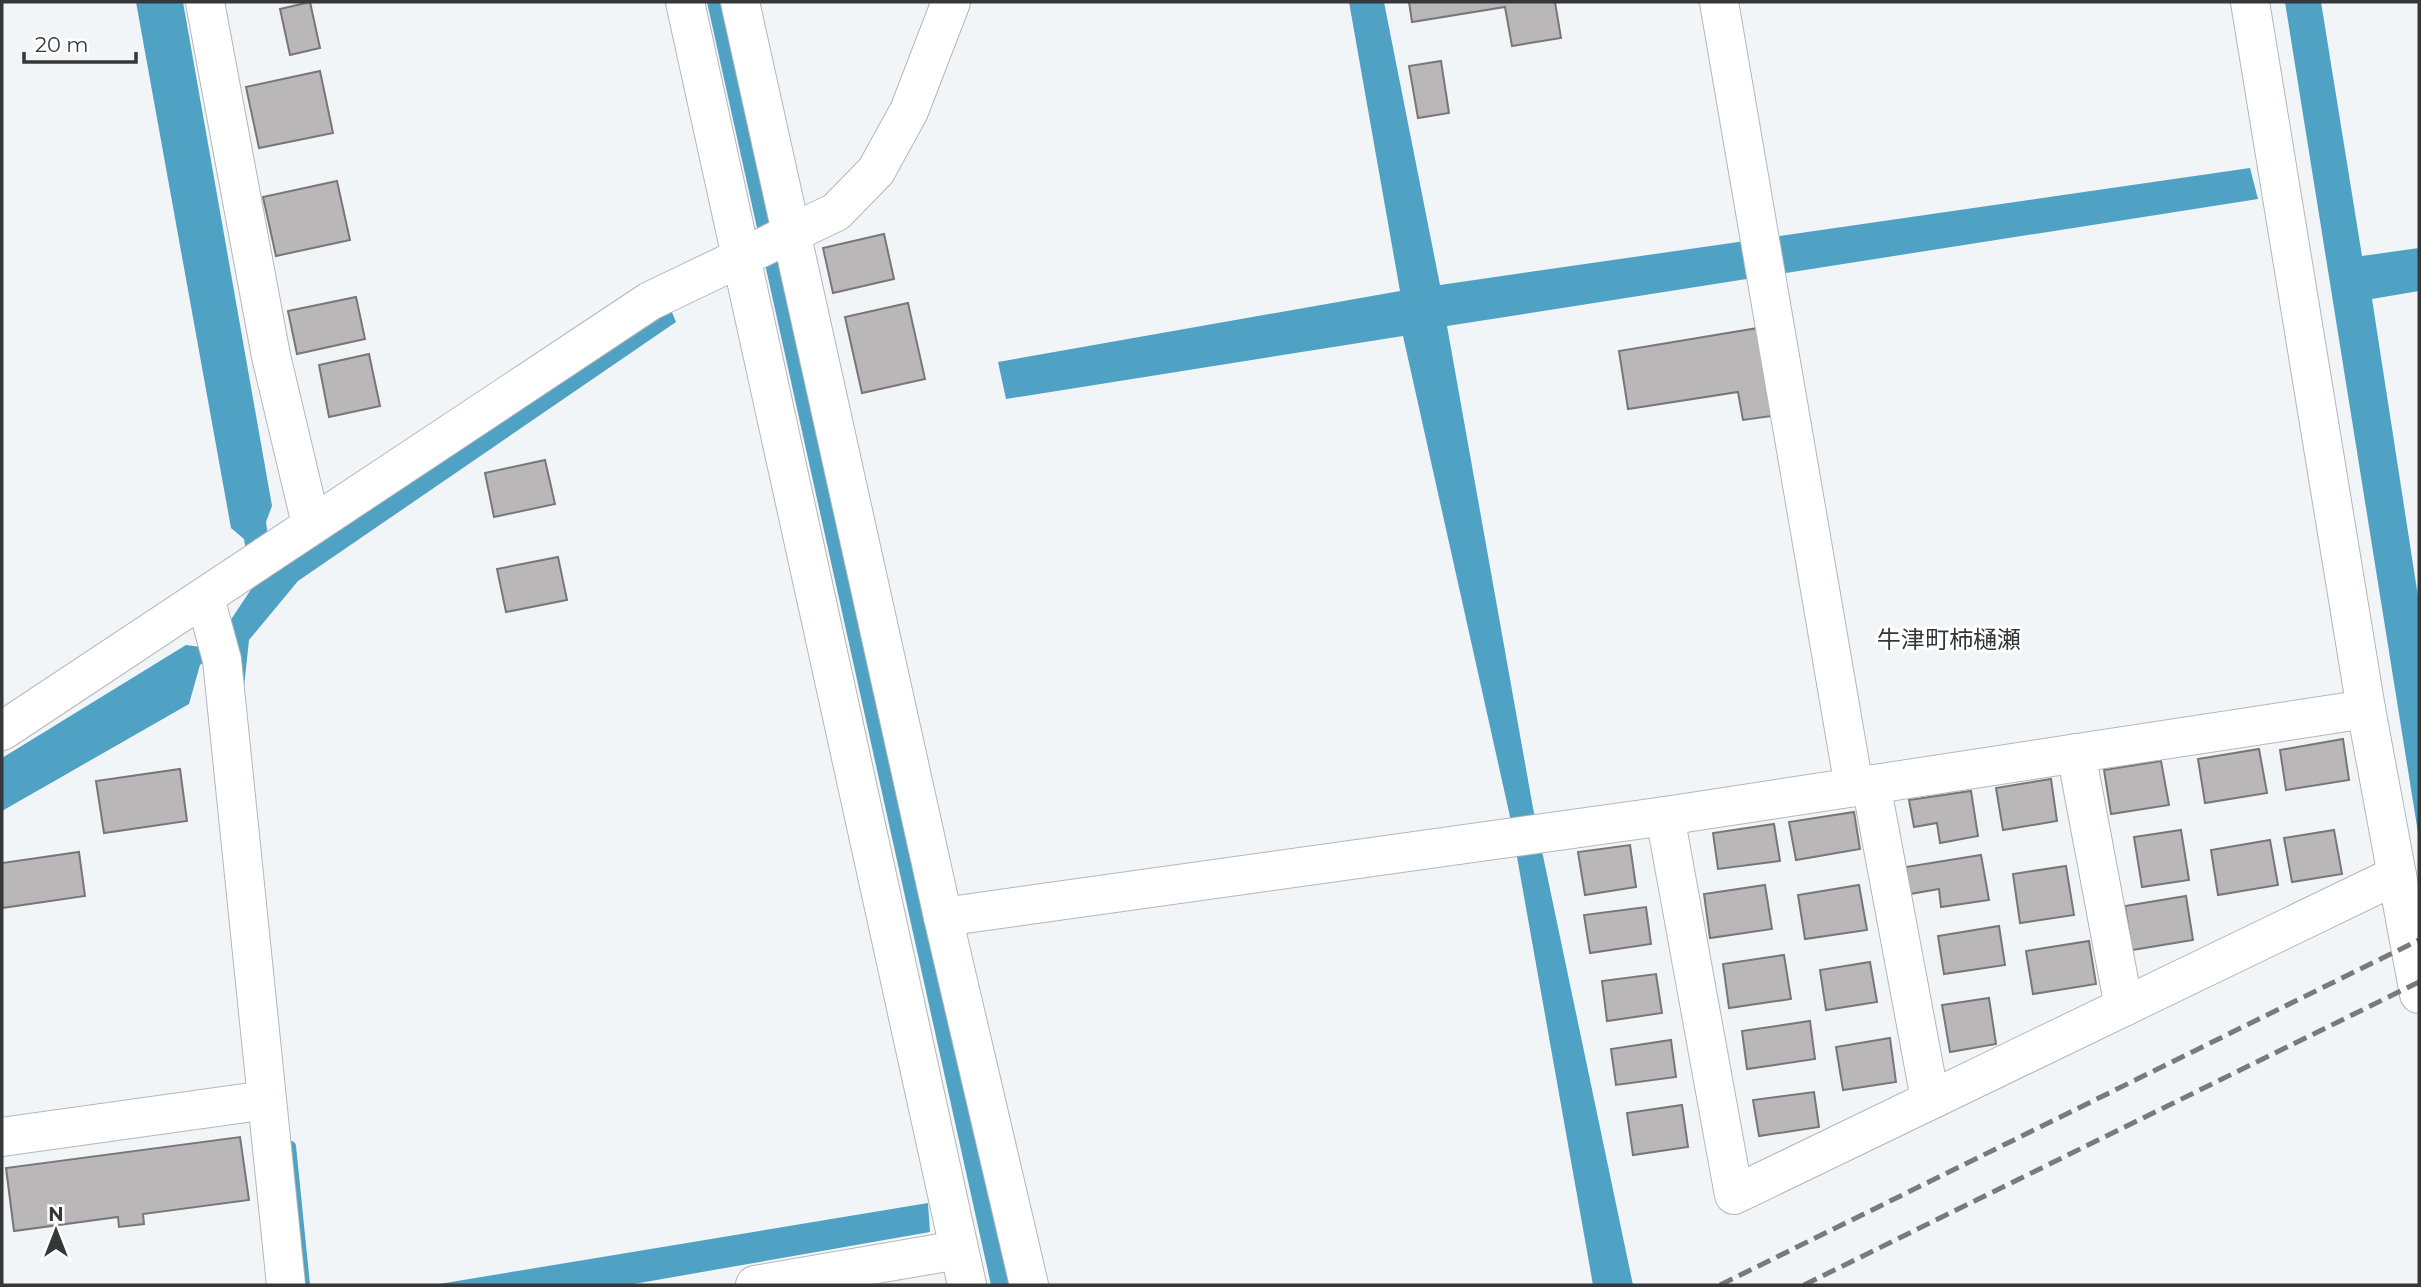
<svg xmlns="http://www.w3.org/2000/svg" width="2421" height="1287" viewBox="0 0 2421 1287" font-family="Montserrat,'Noto Sans JP',sans-serif">
	<style>
		.water { fill: #4fa2c4 }
		.lines { fill: none; stroke-linecap: round; stroke-linejoin: round }
		.stream { stroke: #4fa2c4; stroke-width: 10 }
		.building { fill: #bab7b9; stroke: #797678; stroke-width: 2 }
		.minor-casing { stroke: #b4b7b9; stroke-width: 40 }
		.tertiary-casing { stroke: #b4b7b9; stroke-width: 40 }
		.minor { stroke: #fff; stroke-width: 38 }
		.tertiary { stroke: #fff; stroke-width: 38 }
		.rail { stroke: #797a7c; stroke-width: 5; stroke-dasharray: 14 7; stroke-linecap: butt }
		.labels { text-anchor: middle; stroke-width: 6; stroke-linejoin: round; paint-order: stroke }
		.quarter-label { font-size: 24px; fill: #343638; stroke: #fff }
	</style>
	<rect width="100%" height="100%" fill="#f2f5f7"/>
	<!-- water -->
	<g class="water">
		<path d="M136,2H183L272,506L266,522L273,572L671,310L676,322L298,581L249,640L244,687L233,639L200,665L189,704L2,811V758L186,645L201,647L232,618L252,588L244,539L231,528Z"/>
		<path d="M707,2H726L1010,1285H991Z"/>
		<path d="M1349,2H1384L1440,285L2250,168L2258,199L1447,326L1533,808L1633,1285H1593L1509,812L1403,336L1006,399L998,362L1400,291Z"/>
		<path d="M2285,2H2321L2362,256L2419,248V291L2372,299L2419,603V839Z"/>
		<path d="M928,1203L930,1232L628,1285H433Z"/>
	</g>
	<g class="lines">
		<!-- stream -->
		<path class="stream" d="M291,1146L305,1285"/>
	</g>
	<!-- building -->
	<g class="building">
		<path d="M310,2L320,48L290,55L280,9Z"/>
		<path d="M1409,2H1555L1561,38L1512,46L1505,7L1412,22Z"/>
		<path d="M1441,61L1449,113L1418,118L1409,66Z"/>
		<path d="M320,71L333,133L259,148L246,87Z"/>
		<path d="M337,181L350,240L276,256L263,197Z"/>
		<path d="M884,234L894,279L833,293L823,248Z"/>
		<path d="M356,297L365,339L297,354L288,311Z"/>
		<path d="M908,303L925,379L862,393L845,317Z"/>
		<path d="M1758,328L1772,416L1743,420L1738,392L1628,409L1619,351Z"/>
		<path d="M369,354L380,406L329,417L319,365Z"/>
		<path d="M545,460L555,504L494,517L485,473Z"/>
		<path d="M558,557L567,600L506,612L497,569Z"/>
		<path d="M2343,739L2349,780L2286,790L2280,750Z"/>
		<path d="M2259,749L2267,793L2205,803L2198,759Z"/>
		<path d="M2161,761L2169,805L2111,814L2104,770Z"/>
		<path d="M180,769L187,821L104,833L96,781Z"/>
		<path d="M2051,779L2057,821L2003,830L1996,788Z"/>
		<path d="M1971,791L1978,836L1940,843L1937,823L1914,827L1909,800Z"/>
		<path d="M1854,812L1860,849L1796,860L1789,822Z"/>
		<path d="M1774,824L1780,861L1718,869L1713,833Z"/>
		<path d="M2181,830L2189,880L2142,887L2134,837Z"/>
		<path d="M2334,830L2342,874L2292,882L2284,838Z"/>
		<path d="M2270,840L2278,885L2218,895L2211,850Z"/>
		<path d="M1630,845L1636,887L1585,895L1578,852Z"/>
		<path d="M79,852L85,896L2,908V863Z"/>
		<path d="M1981,855L1989,900L1941,907L1939,889L1910,894L1906,867Z"/>
		<path d="M2066,866L2074,915L2020,923L2013,874Z"/>
		<path d="M1765,885L1772,929L1710,938L1704,894Z"/>
		<path d="M1859,885L1867,930L1805,939L1798,895Z"/>
		<path d="M2186,896L2193,940L2132,950L2125,906Z"/>
		<path d="M1646,907L1651,944L1590,953L1584,915Z"/>
		<path d="M1999,926L2005,965L1944,974L1938,936Z"/>
		<path d="M2089,941L2096,984L2033,994L2026,951Z"/>
		<path d="M1784,955L1791,999L1729,1008L1723,964Z"/>
		<path d="M1870,962L1877,1002L1826,1010L1820,970Z"/>
		<path d="M1656,974L1662,1013L1607,1021L1602,981Z"/>
		<path d="M1989,998L1996,1044L1950,1052L1942,1005Z"/>
		<path d="M1810,1021L1815,1059L1747,1069L1742,1031Z"/>
		<path d="M1890,1038L1896,1082L1843,1090L1836,1047Z"/>
		<path d="M1671,1040L1676,1077L1616,1085L1611,1049Z"/>
		<path d="M1814,1092L1819,1127L1759,1136L1753,1100Z"/>
		<path d="M1682,1105L1688,1147L1633,1155L1627,1113Z"/>
		<path d="M240,1137L249,1200L143,1214L144,1224L119,1227L118,1217L14,1231L6,1168Z"/>
	</g>
	<g class="lines">
		<!-- minor casing -->
		<g class="minor-casing">
			<g id="minor">
				<path d="M205,2L271,356L311,524"/>
				<path d="M685,2L967,1285"/>
				<path d="M740,2L943,917L1029,1285"/>
				<path d="M1719,2L1854,787"/>
				<path d="M205,598L222,660L286,1285"/>
				<path d="M2,731L650,301L836,212L876,171L909,111L951,2"/>
				<path d="M2076,753L2124,1007"/>
				<path d="M1871,784L1930,1099"/>
				<path d="M1665,816L1734,1195L2397,875"/>
				<path d="M943,917L1665,816L2366,709"/>
				<path d="M2,1137L267,1100"/>
				<path d="M755,1285L958,1250"/>
			</g>
		</g>
		<!-- tertiary casing -->
		<g class="tertiary-casing">
			<path id="tertiary" d="M2250,2L2366,709L2419,994"/>
		</g>
		<!-- minor -->
		<use href="#minor" class="minor"/>
		<!-- tertiary -->
		<use href="#tertiary" class="tertiary"/>
		<!-- rail -->
		<g class="rail">
			<path d="M1720,1285L2419,940"/>
			<path d="M1804,1285L2419,982"/>
		</g>
	</g>
	<g class="labels">
		<!-- quarter labels -->
		<g class="quarter-label">
			<text x="1949" y="648">牛津町柿樋瀬</text>
		</g>
	</g>
	<!-- border -->
	<rect width="2421" height="1287" fill="none" stroke="#363738" stroke-width="7"/>
	<!-- north arrow -->
	<g transform="translate(56 1231)" stroke="#ffffff" stroke-width="5" paint-order="stroke">
	<path d="M0-5L12 26L0 18L-12 26Z" fill="#363738"/>
	<text y="-10" font-size="19" font-weight="bold" text-anchor="middle" fill="#363738">N</text>
	</g>
	<!-- scale -->
	<path d="M24 52v10h112v-10" fill="none" stroke="#363738" stroke-width="3.5"/>
	<text x="35" y="52" font-size="21" fill="#363738" stroke="#ffffff" stroke-width="5" paint-order="stroke">20 m</text>
</svg>
